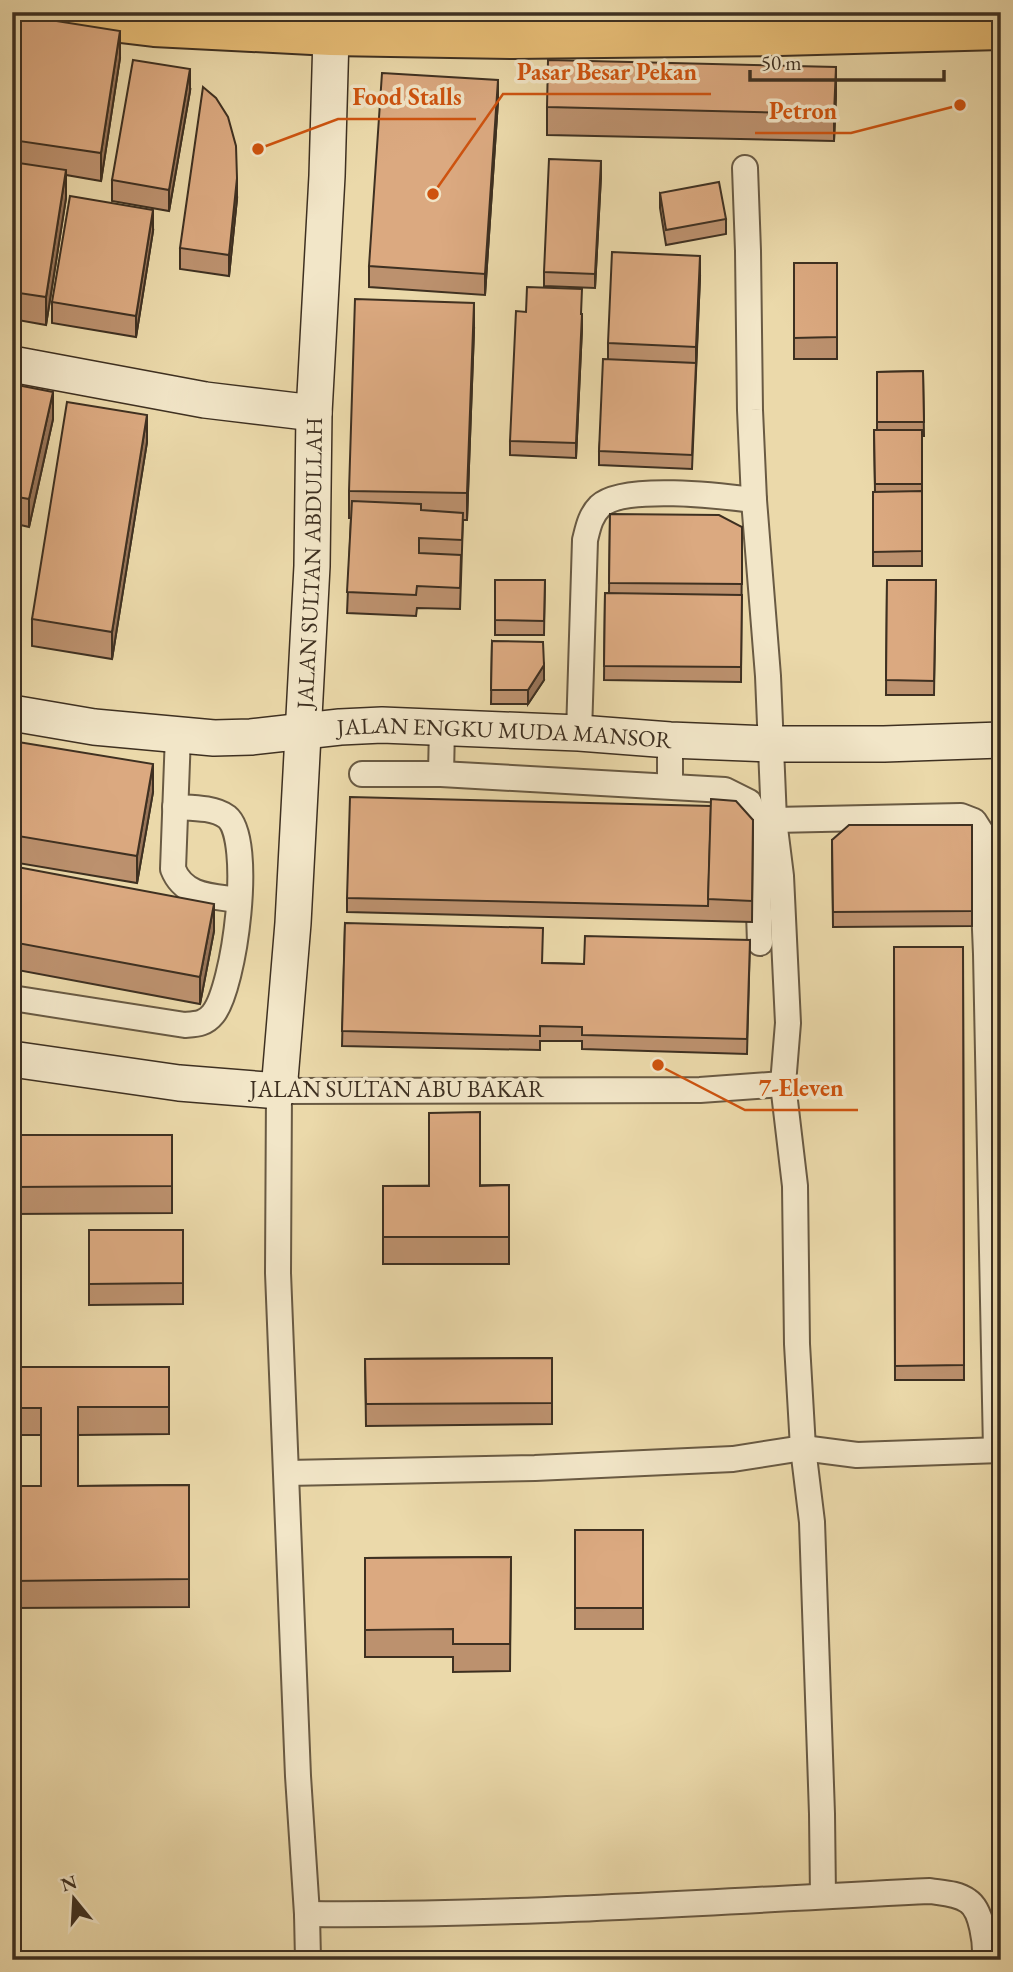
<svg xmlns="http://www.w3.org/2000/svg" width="1013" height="1972" viewBox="0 0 1013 1972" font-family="'EB Garamond',serif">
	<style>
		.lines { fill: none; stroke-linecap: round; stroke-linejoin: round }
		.street-casing { stroke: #695a43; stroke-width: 28 }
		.secondary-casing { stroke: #3e3021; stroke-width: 38 }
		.highway-casing { stroke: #3e3021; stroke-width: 42 }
		.street { stroke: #f2e6c8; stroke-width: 24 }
		.secondary { stroke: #f2e6c8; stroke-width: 35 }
		.highway { stroke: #e6bc75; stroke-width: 38 }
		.wall { fill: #bc916e; stroke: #3e3021; stroke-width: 2 }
		.shaded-wall { fill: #99765a; stroke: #3e3021; stroke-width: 2 }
		.building { fill: #dba980; stroke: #3e3021; stroke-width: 2 }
		.labels { text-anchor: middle; stroke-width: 7; stroke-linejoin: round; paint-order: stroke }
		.street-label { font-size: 23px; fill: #3e3021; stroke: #f2e6c8 }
		.leader { fill: none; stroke: #ce530f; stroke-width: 2.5 }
		.callout-dot { fill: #ce530f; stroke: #f2e6c8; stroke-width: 2.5 }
		.callout-label { font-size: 24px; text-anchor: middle; font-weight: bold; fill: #ce530f; stroke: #f2e6c8; stroke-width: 7; stroke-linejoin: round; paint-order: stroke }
	</style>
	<rect width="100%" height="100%" fill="#ebd9aa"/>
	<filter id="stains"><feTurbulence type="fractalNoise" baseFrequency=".00286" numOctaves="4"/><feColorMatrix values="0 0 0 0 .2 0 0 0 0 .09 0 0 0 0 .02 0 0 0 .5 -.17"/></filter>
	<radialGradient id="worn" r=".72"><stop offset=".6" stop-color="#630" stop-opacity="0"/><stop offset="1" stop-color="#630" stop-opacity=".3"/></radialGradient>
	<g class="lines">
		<!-- street casing -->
		<g class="street-casing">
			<g id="street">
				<path d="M745,168L748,251L750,410L754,500L768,676L774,820L781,876L788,1023L783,1084L795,1186L797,1344L803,1448L812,1522L822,1814L823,1896"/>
				<path d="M579,733L585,540C588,528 590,516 600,506C623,484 722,496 754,500"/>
				<path d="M178,735L173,869C184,897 212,896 238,900"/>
				<path d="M362,774H441L725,790L749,802L756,819L760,943"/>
				<path d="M441,774L442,727"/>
				<path d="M670,786V740"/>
				<path d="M774,820L961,816L974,821L981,832L986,954L996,1450"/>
				<path d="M12,998L185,1025C197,1024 205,1024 213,1014C235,987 254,839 227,817C214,807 191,808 175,807"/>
				<path d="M287,1473L535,1468L666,1462L733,1459L803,1448L857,1455L1001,1450"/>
				<path d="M307,1914C515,1916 722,1901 930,1891C943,1893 957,1893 968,1901C982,1910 986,1944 985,1960"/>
				<path d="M308,1960L307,1914L298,1776L278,1273L279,1091L700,1090L783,1084"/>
			</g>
		</g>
		<!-- secondary casing -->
		<g class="secondary-casing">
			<g id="secondary">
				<path d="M12,364L205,400L314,413"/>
				<path id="s1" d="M12,713L94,727L214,738L251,737L340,727L382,725L579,733L670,740L770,744H884L1001,740"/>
				<path id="s2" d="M12,1059L179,1083L279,1091L293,923L312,566L314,413L327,176L331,36"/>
			</g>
		</g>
		<!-- highway casing -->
		<g class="highway-casing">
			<path id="highway" d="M28,12L154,27L331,36L513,39L780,36L1001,30"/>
		</g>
		<!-- street -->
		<use href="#street" class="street"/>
		<!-- secondary -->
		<use href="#secondary" class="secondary"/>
		<!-- highway -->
		<use href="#highway" class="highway"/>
	</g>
	<!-- wall -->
	<g class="wall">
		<path d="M12,14L120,58L101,181L66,175V198L46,325L12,319Z"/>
		<path d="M190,91L169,211L112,201V180Z"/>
		<path d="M836,94L834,141L547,135V107Z"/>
		<path d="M498,101L485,295L369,287V266Z"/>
		<path d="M601,176L595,288L544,286V272Z"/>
		<path d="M660,193L726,219V234L666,245L660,208Z"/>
		<path d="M237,199L229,276L180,269V248Z"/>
		<path d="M153,231L136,337L52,323V302Z"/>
		<rect x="794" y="263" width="43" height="96"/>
		<path d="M700,277L692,469L599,465V451L608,360V343Z"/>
		<path d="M581,314L582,328L576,458L510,455V441Z"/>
		<path d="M474,330L467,520H463L460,609L417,608L416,616L347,613L351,518H349V491Z"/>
		<path d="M923,371L924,436H922V566H873V492H875L874,430H877V372Z"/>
		<path d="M12,384L53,419L29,527L12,523Z"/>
		<path d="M147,442L112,659L32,646V619Z"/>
		<path d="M610,514L742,527L741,682L604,680L605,593H609Z"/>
		<path d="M495,580H545L544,635H495Z"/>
		<path d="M887,580H936L934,695H886Z"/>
		<path d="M492,641L544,680L528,704H491Z"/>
		<path d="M12,741L153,792L137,883L12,862Z"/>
		<path d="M711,806L753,820L752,922L347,912V898Z"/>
		<path d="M972,825V926L833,927L832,840Z"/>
		<path d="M12,866L214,931L200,1004L12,969Z"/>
		<path d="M345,923L542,963L584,964L750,940L747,1054L582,1049V1041H540V1050L342,1046Z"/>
		<path d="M894,947H963L964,1380H895Z"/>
		<path d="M12,1135H172V1213L12,1214Z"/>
		<path d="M509,1185V1264H383V1186Z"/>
		<path d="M89,1230H183V1304L89,1305Z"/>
		<path d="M552,1358V1424L366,1426L365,1359Z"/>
		<path d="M12,1367H169V1434L78,1435V1486L189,1485V1607L12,1608V1486H41V1435H12Z"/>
		<rect x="575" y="1530" width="68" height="99"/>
		<path d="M511,1557L510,1671L453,1672V1657H365V1558Z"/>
	</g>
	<!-- shaded-wall -->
	<g class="shaded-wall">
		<path d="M120,31V58L101,181V153Z"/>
		<path d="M836,67V94L834,141V114Z"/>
		<path d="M190,69V91L169,211V190Z"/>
		<path d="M498,80V101L485,295V274Z"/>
		<path d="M601,161V176L595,288V274Z"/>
		<path d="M66,170V198L46,325V297Z"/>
		<path d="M237,178V199L229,276V255Z"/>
		<path d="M153,210V231L136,337V316Z"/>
		<path d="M700,256V277L696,368V347Z"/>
		<path d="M474,303V330L467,520V493Z"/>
		<path d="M582,314V328L576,458V443Z"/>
		<path d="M53,392V419L29,527V499Z"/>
		<path d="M147,415V442L112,659V632Z"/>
		<path d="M544,665V680L528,704V690Z"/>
		<path d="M153,764V792L137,883V856Z"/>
		<path d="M214,904V931L200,1004V977Z"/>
	</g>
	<!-- building -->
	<g class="building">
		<path d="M12,14L120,31L101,153L12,140Z"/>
		<path d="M133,60L190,69L169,190L112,180Z"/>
		<path d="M548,60L836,67L834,114L547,107Z"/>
		<path d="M382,73L498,80L485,274L369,266Z"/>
		<path d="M203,87L216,98L228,117L236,146L237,178L229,255L180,248Z"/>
		<path d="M549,159L601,161L595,274L544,272Z"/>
		<path d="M12,162L66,170L46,297L12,292Z"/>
		<path d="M719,182L726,219L666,230L660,193Z"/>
		<path d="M70,196L153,210L136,316L52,302Z"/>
		<path d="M612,252L700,256L696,347L608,343Z"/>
		<path d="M794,263H837V337L794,338Z"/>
		<path d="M527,287L582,289L581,314H582L576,443L510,441L516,311L526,312Z"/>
		<path d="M355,299L474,303L467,493L349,491Z"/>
		<path d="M603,359L696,363L692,455L599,451Z"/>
		<path d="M923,371L924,422H877V372Z"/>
		<path d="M12,384L53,392L29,499L12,496Z"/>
		<path d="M67,402L147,415L112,632L32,619Z"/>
		<path d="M874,430H922V484H875Z"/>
		<path d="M922,491V551L873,552V492Z"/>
		<path d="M352,501L421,504V510L463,513L462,540L419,538V553L461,555L460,588L417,586L416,595L347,592Z"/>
		<path d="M610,514L719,515L742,527V584L609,583Z"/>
		<path d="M495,580H545L544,621L495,620Z"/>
		<path d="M887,580H936L934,681L886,680Z"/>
		<path d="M605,593L742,595L741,667L604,666Z"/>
		<path d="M492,641L543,642L544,665L528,690H491Z"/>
		<path d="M12,741L153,764L137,856L12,835Z"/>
		<path d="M350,797L711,806L708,906L347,898Z"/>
		<path d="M711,799L736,801L753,820L752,901L708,899Z"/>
		<path d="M849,825H972V911L833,912L832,840Z"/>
		<path d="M12,866L214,904L200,977L12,942Z"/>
		<path d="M345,923L543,928L542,963L584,964L585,936L750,940L747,1039L582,1035V1027L540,1026V1036L342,1031Z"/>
		<path d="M894,947H963L964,1365L895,1366Z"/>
		<path d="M480,1112V1186L509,1185V1237H383V1186H429V1113Z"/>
		<path d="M12,1135H172V1186L12,1187Z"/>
		<path d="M89,1230H183V1283L89,1284Z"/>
		<path d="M552,1358V1403L366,1404L365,1359Z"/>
		<path d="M12,1367H169V1407H78V1486L189,1485V1579L12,1581V1486H41V1408H12Z"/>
		<rect x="575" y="1530" width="68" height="78"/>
		<path d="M511,1557L510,1644H453V1629L365,1630V1558Z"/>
	</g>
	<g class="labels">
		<!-- street labels -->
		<g class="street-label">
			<text dy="8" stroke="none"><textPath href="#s2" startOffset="798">JALAN SULTAN ABDULLAH</textPath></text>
			<text dy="8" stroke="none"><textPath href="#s1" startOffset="495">JALAN ENGKU MUDA MANSOR</textPath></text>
			<text x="397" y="1097">JALAN SULTAN ABU BAKAR</text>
		</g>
	</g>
	<!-- callouts -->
	<path class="leader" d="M433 194L503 94H711M258 149L338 119H476M960 105L851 133H755M658 1065L745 1110H858"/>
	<g class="callout-dot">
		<circle cx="433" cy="194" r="7"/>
		<circle cx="258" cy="149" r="7"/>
		<circle cx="960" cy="105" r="7"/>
		<circle cx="658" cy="1065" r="7"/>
	</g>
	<g class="callout-label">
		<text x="607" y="80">Pasar Besar Pekan</text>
		<text x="407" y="105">Food Stalls</text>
		<text x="803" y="119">Petron</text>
		<text x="801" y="1096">7-Eleven</text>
	</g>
	<!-- margin -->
	<rect width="1013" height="1972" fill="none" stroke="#ebd9aa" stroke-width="42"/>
	<rect x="14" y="14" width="985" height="1944" fill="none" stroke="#3e3021" stroke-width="3.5"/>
	<rect x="21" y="21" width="971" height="1930" fill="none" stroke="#3e3021" stroke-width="2"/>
	<!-- north arrow -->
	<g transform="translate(74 1899) rotate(342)" stroke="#f2e6c8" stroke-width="5" paint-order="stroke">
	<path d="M0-5L12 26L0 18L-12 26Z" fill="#3e3021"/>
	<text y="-10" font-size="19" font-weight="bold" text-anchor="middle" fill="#3e3021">N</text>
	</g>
	<!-- scale -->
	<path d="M750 70v10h194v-10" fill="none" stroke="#3e3021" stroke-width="3.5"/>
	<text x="761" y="70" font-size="21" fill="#3e3021" stroke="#f2e6c8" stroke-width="5" paint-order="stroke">50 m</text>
	<rect width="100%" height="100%" filter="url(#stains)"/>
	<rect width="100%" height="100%" fill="url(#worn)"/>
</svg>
